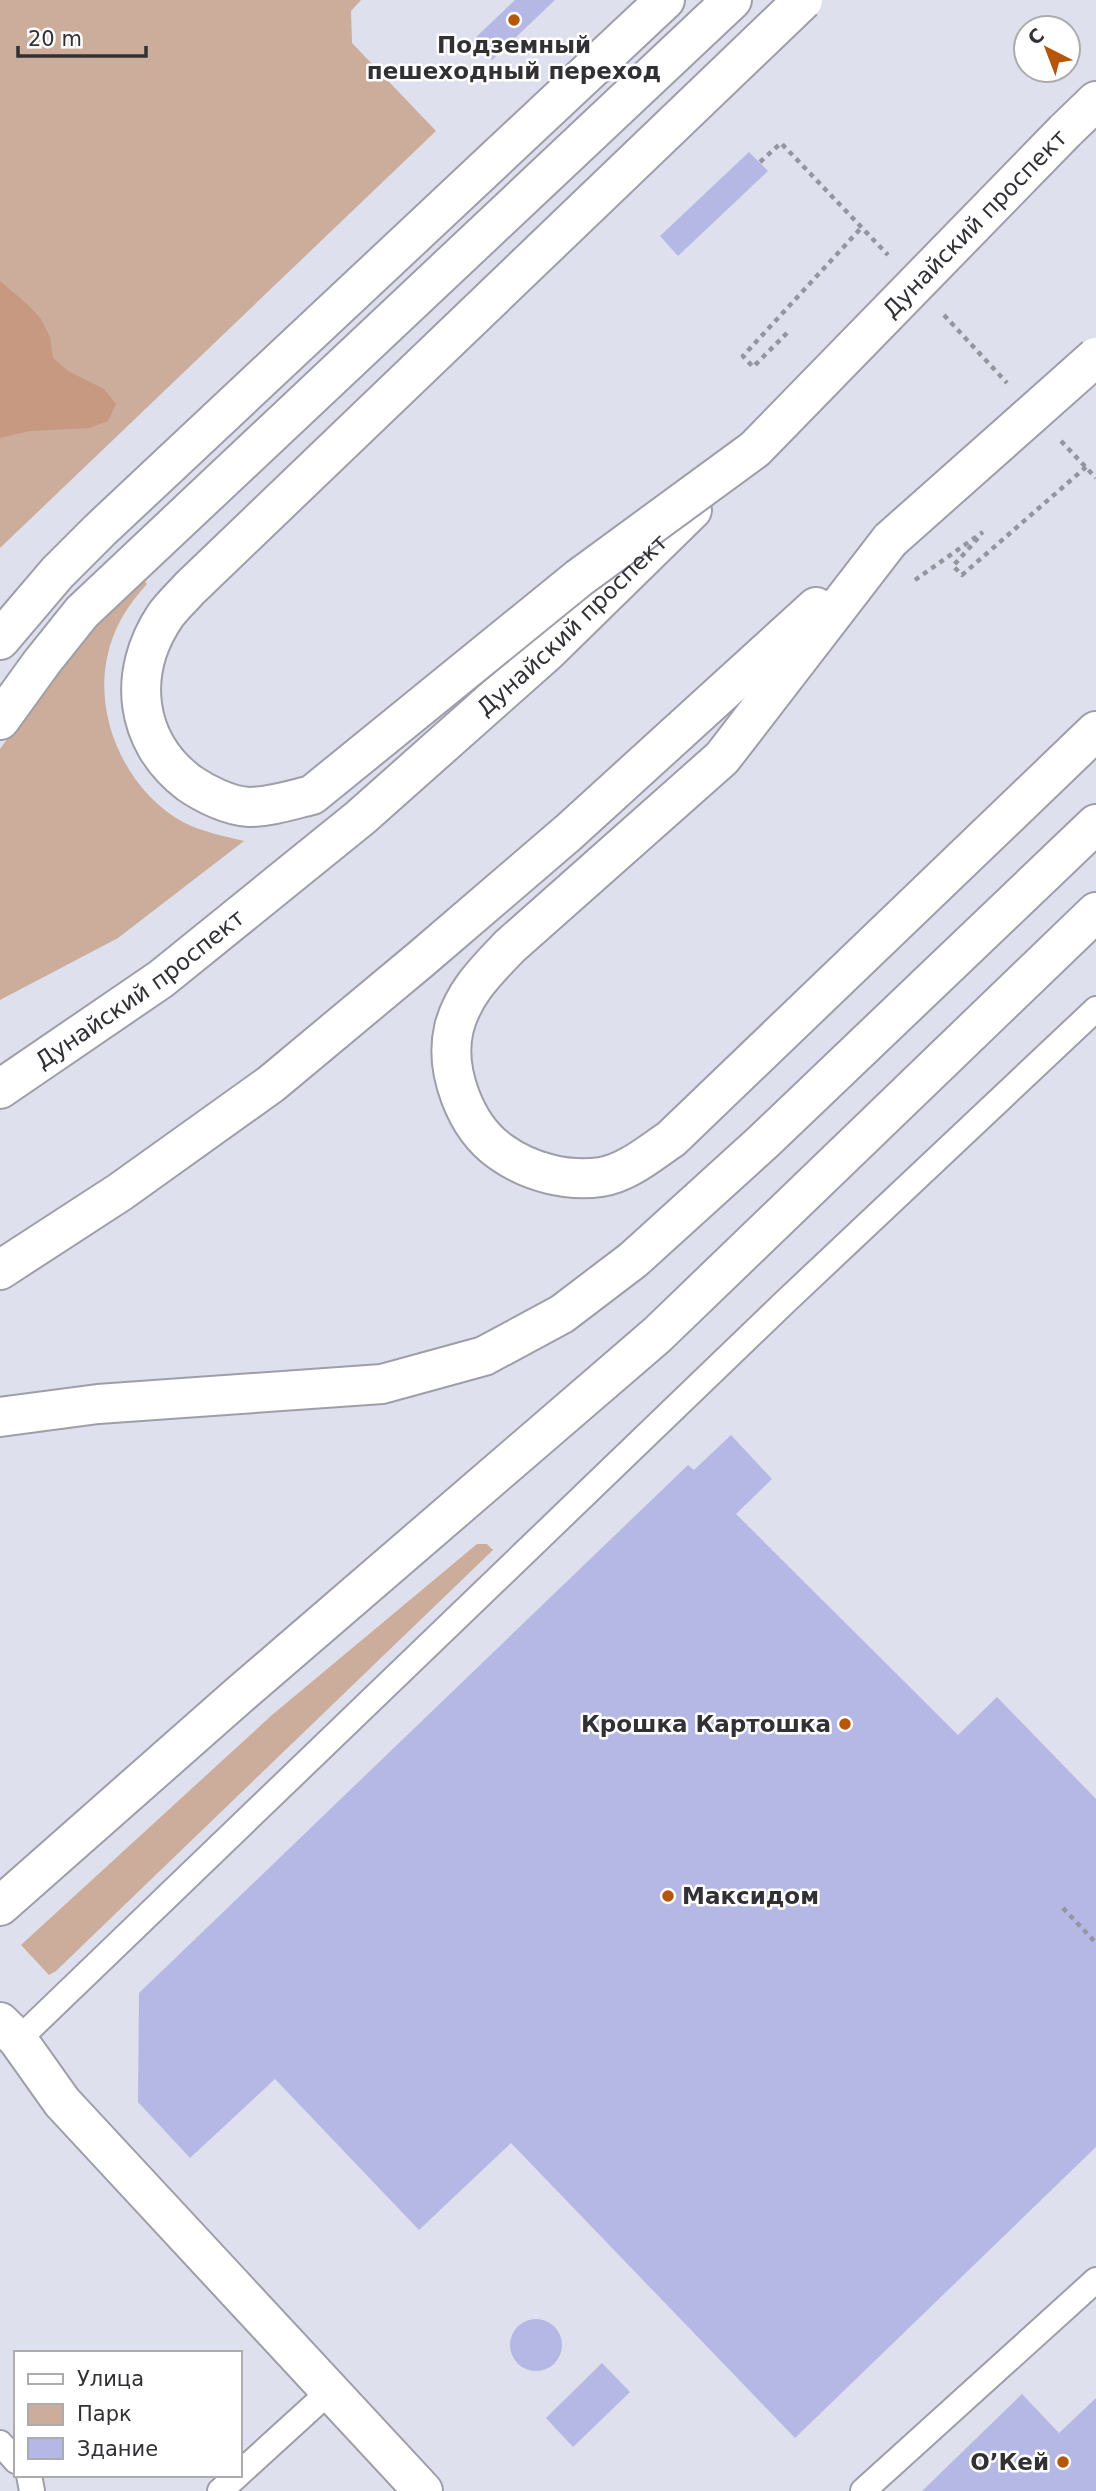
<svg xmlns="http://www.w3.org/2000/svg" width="1096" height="2491" viewBox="0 0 1096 2491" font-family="'DejaVu Sans',sans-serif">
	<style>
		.green { fill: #ccac9a }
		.forest { fill: #c69980 }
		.building { fill: #b5b7e5 }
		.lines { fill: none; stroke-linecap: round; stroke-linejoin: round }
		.lane-casing { stroke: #9e9eaa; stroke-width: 28 }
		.street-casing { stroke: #9e9eaa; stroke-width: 42 }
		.secondary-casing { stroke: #9e9eaa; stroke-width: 42 }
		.path { stroke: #94959f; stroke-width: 4.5; stroke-dasharray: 5 5; stroke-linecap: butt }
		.lane { stroke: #fff; stroke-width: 24 }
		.street { stroke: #fff; stroke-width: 38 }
		.secondary { stroke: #fff; stroke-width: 38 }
		.secondary-bridge-casing { stroke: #9e9eaa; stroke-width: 42; stroke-linecap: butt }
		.secondary-bridge { stroke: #fff; stroke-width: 38 }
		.poi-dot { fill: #b5560a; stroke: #fff; stroke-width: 2.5 }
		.labels { text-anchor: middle; stroke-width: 5; stroke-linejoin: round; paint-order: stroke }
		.poi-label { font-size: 23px; font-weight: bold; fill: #303035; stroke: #fff; text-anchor: end }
		.street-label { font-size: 23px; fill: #303035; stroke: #fff }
	</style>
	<rect width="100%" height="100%" fill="#dfe0ed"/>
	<!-- green -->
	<g class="green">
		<path d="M0,0H361L351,11L352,43L436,131L0,548Z"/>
		<path d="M142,578L147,584C127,606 113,628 107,658C94,720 128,792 183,822C202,832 224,836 244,841L118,938L0,1000V749L46,685L85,638Z"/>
		<path d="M477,1544H487L493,1550L56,1971L49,1975L21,1945L272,1715Z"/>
	</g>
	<!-- forest -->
	<path class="forest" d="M0,281L27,304L41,319L50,337L53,358L68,371L104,389L116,404L108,421L89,428L30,431L0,438Z"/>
	<!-- building -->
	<g class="building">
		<path d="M515,0H555L492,60L473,40Z"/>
		<path d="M749,152L768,171L678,256L660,236Z"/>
		<path d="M731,1435L772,1479L736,1514L958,1735L997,1697L1096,1799V2147L795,2438L511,2143L419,2230L275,2079L190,2158L138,2102L139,1993L688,1465L694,1470Z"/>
		<circle cx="536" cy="2345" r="26"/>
		<path d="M602,2363L630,2392L573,2447L546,2418Z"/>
		<path d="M1022,2394L1059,2433L1096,2398V2491H922Z"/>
	</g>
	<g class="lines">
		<!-- lane casing -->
		<g class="lane-casing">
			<g id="lane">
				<path d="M18,2040L786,1301L1096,1009"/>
				<path d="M0,2443L16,2461"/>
				<path d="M240,2473L330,2391"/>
				<path d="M29,2475L32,2491"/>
				<path d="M220,2491L238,2475"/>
				<path d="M863,2491L1096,2280"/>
			</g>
		</g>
		<!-- street casing -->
		<g class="street-casing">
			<g id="street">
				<path d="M0,720L42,662L82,612L732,0"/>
				<path d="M0,1906L238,1696L657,1335L1096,912"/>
				<path d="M0,2022L18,2040L62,2102L423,2491"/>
			</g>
		</g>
		<!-- secondary casing -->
		<g class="secondary-casing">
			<g id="secondary">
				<path d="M1065,131L1096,101"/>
				<path d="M890,540L722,758L510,946C486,971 463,993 454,1028C444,1070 465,1127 501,1152C529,1172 567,1182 601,1177C627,1173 650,1153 671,1139L1096,731"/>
				<path d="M0,640L57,573L100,530L665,0"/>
				<path id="s1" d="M0,1089L161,979L360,818L548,651L692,510"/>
				<path d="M0,1270L120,1192L271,1084L421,959L569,832L816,607"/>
				<path d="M0,1417L98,1404L382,1384L484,1356L562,1314L633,1260L763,1142L1096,824"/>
			</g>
		</g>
		<!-- path -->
		<g class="path">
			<path d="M760,162L781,143L888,255"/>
			<path d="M944,315L1007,383"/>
			<path d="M787,333L753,367L743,356L862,227"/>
			<path d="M1061,441L1096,478"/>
			<path d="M978,538L953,566L962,575L1086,467"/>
			<path d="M915,580L983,532"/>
			<path d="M1063,1908L1096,1943"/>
		</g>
		<!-- lane -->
		<use href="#lane" class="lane"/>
		<!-- street -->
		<use href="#street" class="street"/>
		<!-- secondary -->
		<use href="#secondary" class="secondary"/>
		<!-- secondary-bridge casing -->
		<g class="secondary-bridge-casing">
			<g id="secondary-bridge">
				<path id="s2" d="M803,0L190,588C182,597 172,606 165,616C127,673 134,741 189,783C205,794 229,806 249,807C270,807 291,800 312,795L579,578L755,449L1065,131"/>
				<path d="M890,540L1096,357"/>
			</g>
		</g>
		<!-- secondary-bridge -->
		<use href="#secondary-bridge" class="secondary-bridge"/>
	</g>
	<!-- markers -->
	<g class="poi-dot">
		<circle cx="514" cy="20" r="7"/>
		<circle cx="845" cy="1724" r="7"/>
		<circle cx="668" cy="1896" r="7"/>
		<circle cx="1063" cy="2462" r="7"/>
	</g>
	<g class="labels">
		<!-- poi labels -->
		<g class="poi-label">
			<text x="514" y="53" text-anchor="middle">Подземный<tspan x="514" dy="26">пешеходный переход</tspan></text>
			<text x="831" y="1732">Крошка Картошка</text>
			<text x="682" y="1904" text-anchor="start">Максидом</text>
			<text x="1049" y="2470">О’Кей</text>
		</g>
		<!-- street labels -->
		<g class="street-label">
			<text dy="8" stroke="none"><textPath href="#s2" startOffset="2081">Дунайский проспект</textPath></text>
			<text dy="8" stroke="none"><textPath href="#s1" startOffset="738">Дунайский проспект</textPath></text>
			<text dy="8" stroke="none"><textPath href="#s1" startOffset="172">Дунайский проспект</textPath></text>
		</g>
	</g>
	<!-- legend -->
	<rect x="14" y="2351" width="228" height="126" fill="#ffffff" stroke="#acacae" stroke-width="2"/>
	<rect x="28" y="2374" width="35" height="10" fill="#ffffff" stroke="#acacae" stroke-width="2"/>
	<text x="77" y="2386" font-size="21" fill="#303035">Улица</text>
	<rect x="28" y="2404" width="35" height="21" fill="#ccac9a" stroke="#acacae" stroke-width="2"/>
	<text x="77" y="2421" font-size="21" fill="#303035">Парк</text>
	<rect x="28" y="2438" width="35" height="21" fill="#b5b7e5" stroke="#acacae" stroke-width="2"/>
	<text x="77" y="2456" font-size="21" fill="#303035">Здание</text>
	<!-- north arrow -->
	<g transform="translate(1047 49) rotate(318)"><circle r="33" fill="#ffffff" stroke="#acacae" stroke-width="2"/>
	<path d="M0-5L12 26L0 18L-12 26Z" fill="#b5560a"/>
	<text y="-10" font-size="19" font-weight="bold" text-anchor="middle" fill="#303035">С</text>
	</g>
	<!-- scale -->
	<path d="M18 46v10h128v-10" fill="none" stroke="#303035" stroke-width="3.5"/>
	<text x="28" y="46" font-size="21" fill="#303035" stroke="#ffffff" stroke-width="5" paint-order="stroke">20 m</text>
</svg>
